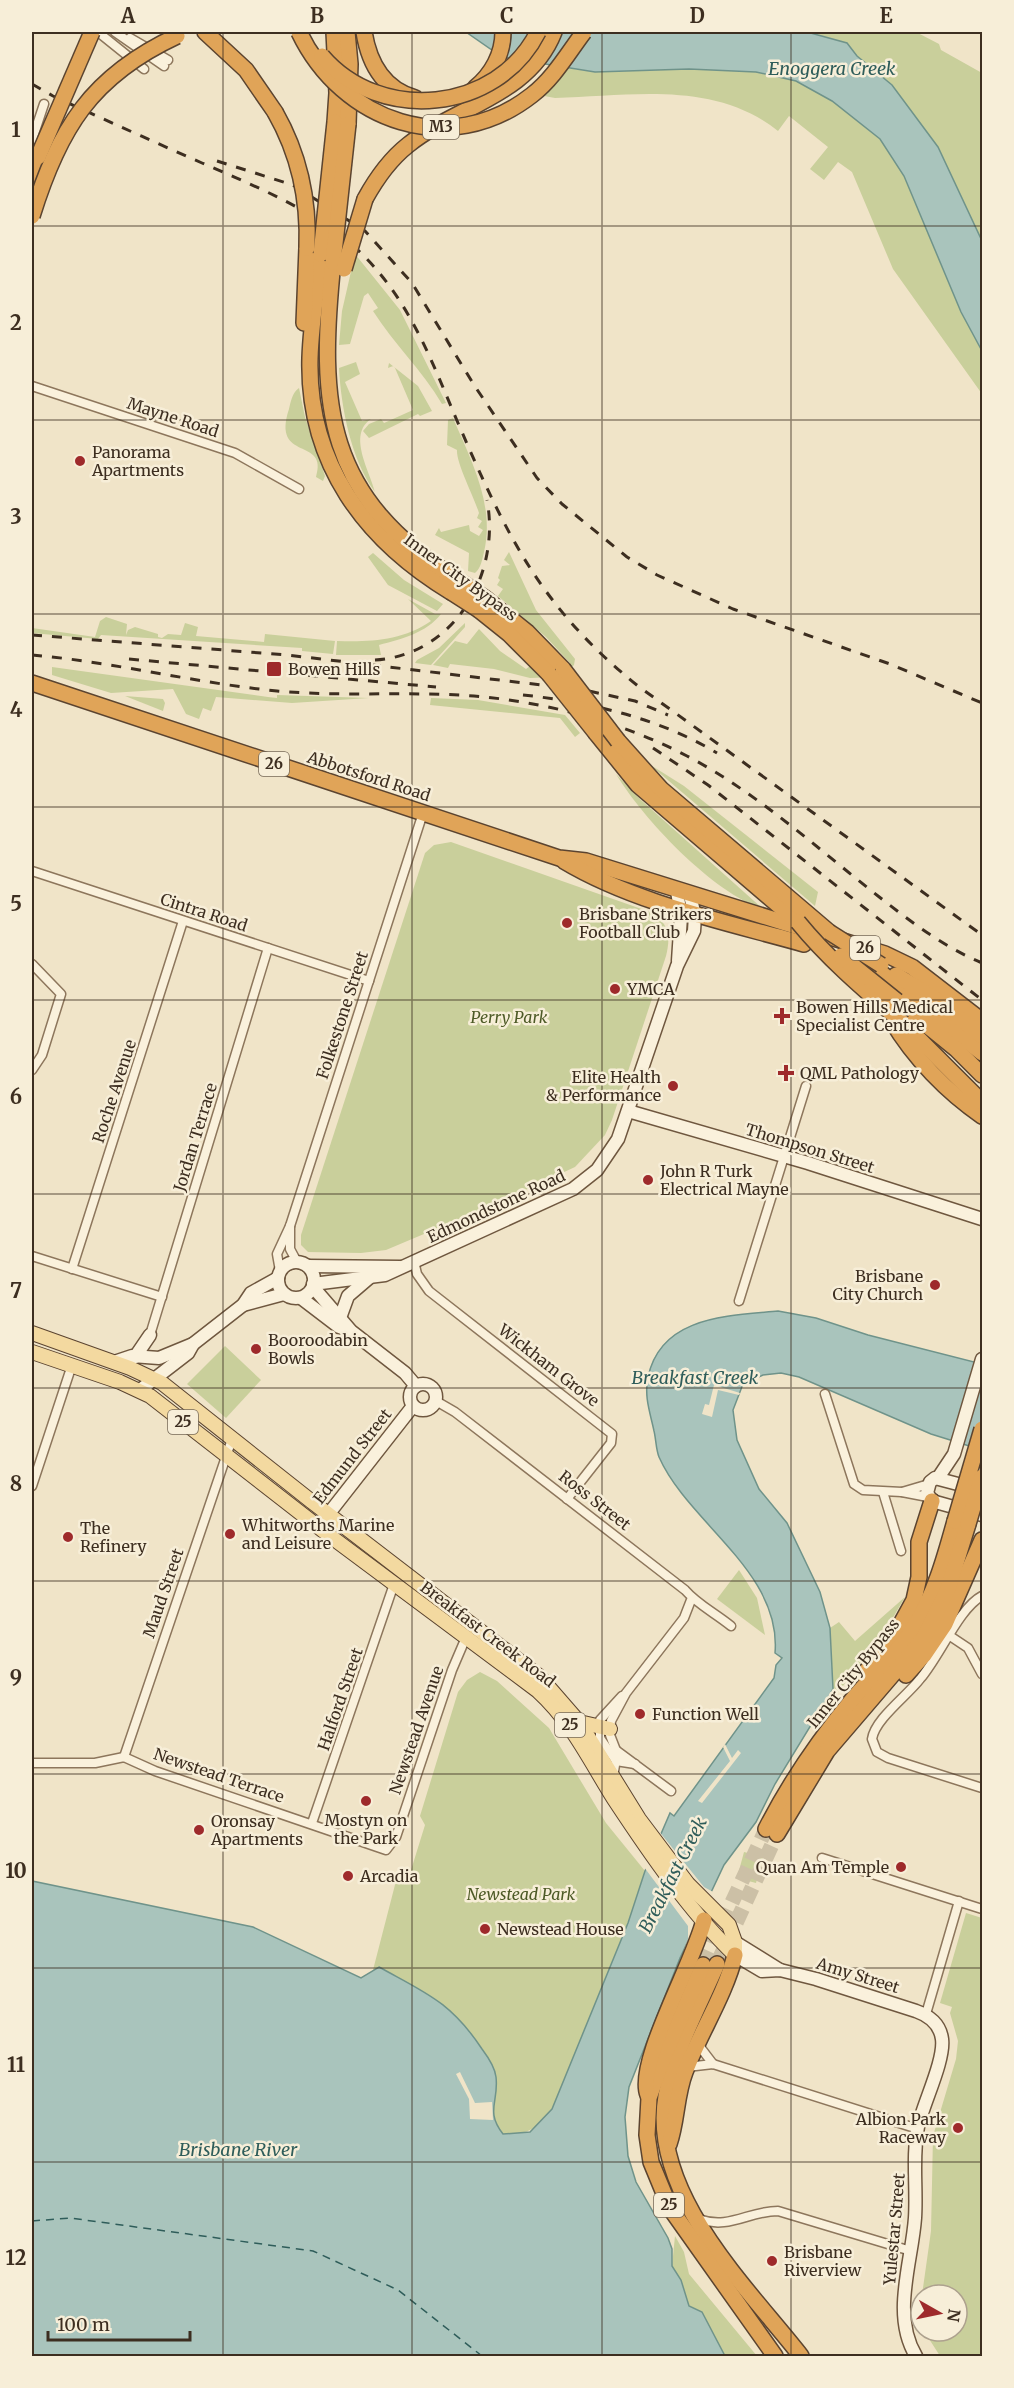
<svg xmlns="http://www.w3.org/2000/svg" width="1014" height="2388" viewBox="0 0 1014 2388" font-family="Merriweather,serif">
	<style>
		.green { fill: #c9cf9b }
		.water { fill: #a9c4bc; stroke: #6f938a; stroke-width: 1.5 }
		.pier { fill: #f0e4c8 }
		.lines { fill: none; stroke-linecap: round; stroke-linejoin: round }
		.ferry { stroke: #2f5d5a; stroke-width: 1.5; stroke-dasharray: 8 6; stroke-linecap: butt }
		.highway-tunnel { stroke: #ccc0a6; stroke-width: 15; stroke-dasharray: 15 8; stroke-linecap: butt }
		.street-casing { stroke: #8d765c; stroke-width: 11 }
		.secondary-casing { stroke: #6f573f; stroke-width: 15 }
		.primary-casing { stroke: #5b4430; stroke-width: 16 }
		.highway-casing { stroke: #5b4430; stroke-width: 18 }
		.street { stroke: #faf1dc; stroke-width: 8 }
		.secondary { stroke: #faf1dc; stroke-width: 12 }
		.primary { stroke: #f3d9a0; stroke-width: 14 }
		.highway { stroke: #e0a458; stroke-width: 15 }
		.rail { stroke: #3d2e20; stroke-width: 3; stroke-dasharray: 10 10; stroke-linecap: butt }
		.highway-bridge-casing { stroke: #5b4430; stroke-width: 18; stroke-linecap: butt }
		.highway-bridge { stroke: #e0a458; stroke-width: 15 }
		.grid { fill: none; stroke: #3d2e20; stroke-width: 1.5; stroke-opacity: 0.55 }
		.poi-dot { fill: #9e2a2b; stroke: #f7eed8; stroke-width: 2 }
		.labels { text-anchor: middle; stroke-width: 5; stroke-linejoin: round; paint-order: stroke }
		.shield { fill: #f7eed8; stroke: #756857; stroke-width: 1.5 }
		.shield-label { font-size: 15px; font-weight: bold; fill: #3d2e20 }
		.street-label { font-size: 16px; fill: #3d2e20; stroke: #f7eed8 }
		.poi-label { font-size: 16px; fill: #3d2e20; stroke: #f7eed8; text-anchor: start }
		.park-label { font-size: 16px; font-style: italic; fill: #4d5a26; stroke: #f7eed8 }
		.water-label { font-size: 18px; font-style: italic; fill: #2f5d5a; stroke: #f7eed8 }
		.neatline { fill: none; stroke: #3d2e20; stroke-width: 2 }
		.grid-label { font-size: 20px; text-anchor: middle; font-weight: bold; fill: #3d2e20 }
	</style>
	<rect width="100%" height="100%" fill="#f0e4c8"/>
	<!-- green -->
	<g class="green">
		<path d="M807,32H916L939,44L941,50L982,73V241L938,147L892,85L857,56L847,43Z"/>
		<path d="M567,68L595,72L689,69L756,72L796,81L832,101L880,139L904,176L961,312L982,351V394L893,269L852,172L838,162L824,180L810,169L828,147L789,116L778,131C714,80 631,96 555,98L539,95Z"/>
		<path d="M355,254L400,310L446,403L442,404C422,370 394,344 373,311L378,308L368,293L364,296L350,344L339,345L342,311Z"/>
		<path d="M356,362L360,374L345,382L362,421L371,419C347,435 370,471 375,492C351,460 341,407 339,368Z"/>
		<path d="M389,363L418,386L432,411L420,416L418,414L369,438L363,431L369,424L381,419L384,423L413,410L395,368L393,366L388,368Z"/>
		<path d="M299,388L305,417L325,476L323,481L316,477C329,436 271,463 289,409C291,401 292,393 299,388Z"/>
		<path d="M453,418C472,462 495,506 484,552C482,560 481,568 475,573L468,571L469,553L435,535L439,528L441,532L469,525L470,531L479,536L483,530L478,527L482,521L477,518L479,513C474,497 456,463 457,450L447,445L448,420Z"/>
		<path d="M509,552L536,610L575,659L574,665L561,677L530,678L494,669L450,664L448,668L433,665L455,641L467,644L479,629L500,651L526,669L530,666L538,674L558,673L570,663L546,637L498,596L503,589L497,585L500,580L498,578L502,566L510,565L504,560Z"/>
		<path d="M373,553L404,580L443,604L437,611L388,585L368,557Z"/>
		<path d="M408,599L435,614H441C426,633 402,639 379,645L381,655H336L337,641C370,642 402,641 431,621Z"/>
		<path d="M106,617L127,624L126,635L128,630L135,627L158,634V637L162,638L168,634L181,635L185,623L198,627L196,636L264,642L265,634L335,641L333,654L302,651V648L101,635L98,639L32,633V628L95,637L100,621Z"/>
		<path d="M465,623V627L431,665L415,663L417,660L439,648Z"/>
		<path d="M52,667L268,697L277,698V695L369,698L292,703L216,697L211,711L203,708L199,719L186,714L173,689L111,693L52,675Z"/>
		<path d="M125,696L163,699L165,703L163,711Z"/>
		<path d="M431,698L478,700L565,715L580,733L575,737L560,718L430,705Z"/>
		<path d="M649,764L684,786L818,892L815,906Z"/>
		<path d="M616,774L641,800L763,909C713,893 643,819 616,774Z"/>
		<path d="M451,842L650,912C669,923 671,936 666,956L612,1120L605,1135L575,1167L495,1204L386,1250L361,1253L308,1252L301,1245V1235L425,853L434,845Z"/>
		<path d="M225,1346L261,1380L226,1418L187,1384Z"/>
		<path d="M739,1570L757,1598L765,1635L717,1599Z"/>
		<path d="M905,1597L884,1633L832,1700L829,1698L833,1689L830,1628L839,1622L855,1641Z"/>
		<path d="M480,1672L497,1681L549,1728L606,1823L645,1871L628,1923L552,2110C539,2128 525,2136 503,2134C491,2119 492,2106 496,2087L373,1970L396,1881L407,1883L425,1825L420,1816L458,1692L467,1680Z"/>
		<path d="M744,1852L763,1857L756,1883L737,1878Z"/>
		<path d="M966,1913L982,1918V2356H940L924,2331H957V2295H922L931,2231L933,2136L956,2059L958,2041L950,2013L952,2007L940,2003Z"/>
		<path d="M675,2236L684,2252L689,2274L757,2356H725L702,2313L689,2306L681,2280L672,2266Z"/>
	</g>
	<!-- water -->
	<g class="water">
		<path d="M466,32H807L847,43L857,56L892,85L938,147L982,241V351L961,312L904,176L880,139L832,101L796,81L756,72L689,69L595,72L502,57Z"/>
		<path d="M778,1311L816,1318L868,1335L982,1364V1450L931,1434L799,1377L781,1373L763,1375L743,1384L733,1410L737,1440L759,1489L787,1523L820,1592L830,1628L833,1689L775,1784L756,1822L724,1865L680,1958L629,2087L625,2117L628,2156L636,2182L668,2238L672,2249V2266L681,2280L689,2306L702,2312L725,2356H32V1881L253,1927L361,1978L379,1967C426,1993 451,2002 482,2049C488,2057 495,2067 496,2077C499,2102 485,2111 503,2134L530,2132L552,2109L628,1923L645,1871L670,1813L674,1816L774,1678L776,1665L782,1658L775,1653C782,1572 688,1523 659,1457C656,1450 656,1439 654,1431C650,1412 644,1397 648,1377C661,1316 727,1316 778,1311Z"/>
	</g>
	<!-- pier -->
	<g class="pier">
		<path d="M714,1385L740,1393L739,1395L718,1390L712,1417L702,1414L705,1404L709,1405Z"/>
		<path d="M725,1744L732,1758L738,1750L741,1753L702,1803L698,1801L730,1761L723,1747Z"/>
		<path d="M658,1830L704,1887L715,1893L683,1953L688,1939V1926L644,1867Z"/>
		<path d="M460,2072L475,2103L492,2102L493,2120L470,2119L469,2099L456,2074Z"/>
	</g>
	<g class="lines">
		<!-- ferry -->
		<path class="ferry" d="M32,2221L70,2218L313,2251L398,2290L482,2356"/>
		<!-- highway-tunnel -->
		<g class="highway-tunnel">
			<path d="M717,1964L777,1834"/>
			<path d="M703,1965L766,1829"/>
		</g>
		<!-- street casing -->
		<g class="street-casing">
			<g id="street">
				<path d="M98,32L144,69"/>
				<path d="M115,32L164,66"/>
				<path d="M130,38L168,60"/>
				<path d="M32,140L44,104"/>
				<path d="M32,386L235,453L299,489"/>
				<path d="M32,871L369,981"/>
				<path d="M32,964L61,994L42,1055L32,1070"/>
				<path d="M290,1226V1249L297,1262"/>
				<path d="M32,1256L162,1297"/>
				<path d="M414,1261L417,1274L429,1291L612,1434L611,1443L567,1499"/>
				<path d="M72,1269L183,921"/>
				<path d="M280,1271L277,1254L290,1226L423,813"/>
				<path d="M739,1301L806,1086"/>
				<path d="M150,1335L268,948"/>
				<path d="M825,1394L854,1484L863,1490L902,1492L928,1497"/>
				<path d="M436,1401L455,1412L685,1590C697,1604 715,1613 731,1626"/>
				<path d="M32,1486L72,1365"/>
				<path d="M883,1492L901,1551"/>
				<path d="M902,1492L929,1484"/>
				<path d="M982,1596C959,1608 940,1656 920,1679C907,1696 875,1719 872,1739L877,1752L888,1758L982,1788"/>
				<path d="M950,1636L968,1648L982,1674"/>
				<path d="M622,1696L600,1720V1738L616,1761L635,1764"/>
				<path d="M617,1751L671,1791"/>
				<path d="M124,1757L232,1439"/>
				<path d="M32,1763H95L124,1757L155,1771L386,1850L396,1837L452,1670L467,1635"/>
				<path d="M613,1777L617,1753L610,1735L611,1721L626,1693L684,1618L691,1600"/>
				<path d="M312,1823L394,1584"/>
				<path d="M822,1858L982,1909"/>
				<path d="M926,2014L959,1901"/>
				<path d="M697,2043L713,2064"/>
				<path d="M687,2067L713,2064L918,2129"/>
				<path d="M698,2219C730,2230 748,2211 778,2211L911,2251"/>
			</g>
		</g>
		<!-- secondary casing -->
		<g class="secondary-casing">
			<g id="secondary">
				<path d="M677,891L681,916L678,961"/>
				<path d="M628,1111L808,1163L982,1219"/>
				<circle cx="296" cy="1280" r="18"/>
				<path d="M308,1266L400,1267"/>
				<path d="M313,1284L385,1275L573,1189L597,1170L618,1139L677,966L694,931L695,916L690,895"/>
				<path d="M313,1287L351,1331L405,1373L416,1386"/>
				<path d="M301,1298L339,1327L347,1330"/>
				<path d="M243,1305L284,1294"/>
				<path d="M340,1318L348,1296L369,1278"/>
				<path d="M135,1357L150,1335"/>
				<path d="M114,1362L132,1356L159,1358L193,1344L243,1305L251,1293L278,1278"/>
				<circle cx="423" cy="1397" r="13"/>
				<path d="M140,1390L188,1353L193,1344"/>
				<path d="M938,1478L954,1454L982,1359"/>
				<path d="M973,1488L935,1478L930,1482L927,1493L932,1501L982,1515"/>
				<path d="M323,1521L413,1406"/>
				<path d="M735,1942L780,1970"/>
				<path d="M735,1955L762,1971L780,1970L816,1979L916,2011C930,2016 940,2024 942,2039C945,2060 923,2104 918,2127C912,2156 917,2188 915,2218C912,2262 891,2315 916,2356"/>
			</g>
		</g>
		<!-- primary casing -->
		<g class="primary-casing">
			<g id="primary">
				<path d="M32,1333L130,1368L162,1383L311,1501L539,1676L579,1722L639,1819L688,1884L729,1925L735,1942V1955"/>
				<path d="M32,1352L120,1382L150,1396L330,1536L538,1691C572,1722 590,1761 614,1799C649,1852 690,1912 735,1955"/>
				<path d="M579,1722L610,1729"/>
			</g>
		</g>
		<!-- highway casing -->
		<g class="highway-casing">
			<g id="highway">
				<path d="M205,32L246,70L275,112"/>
				<path d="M334,32L337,93L335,122"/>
				<path d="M347,32L350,64L348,124"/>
				<path d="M364,32C369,63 383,89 415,98"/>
				<path d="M475,88C492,74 503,54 503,32"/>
				<path d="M32,177L38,157"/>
				<path d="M365,199C376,179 389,160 408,145C456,106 529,96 554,32"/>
				<path d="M321,254C317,289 311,324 310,358C307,463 365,540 451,592"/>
				<path d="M333,262C318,407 325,497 458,580"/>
				<path d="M304,323L307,248"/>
				<path d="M486,599L527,632L563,669"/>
				<path d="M479,610L509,634L549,674"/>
				<path d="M32,683L559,858L586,861L885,954L912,967L982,1021"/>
				<path d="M596,733L638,785L798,922"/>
				<path d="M618,741L661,789L829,932"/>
				<path d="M564,861C634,903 726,922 804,944"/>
				<path d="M865,960L982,1053"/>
				<path d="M896,975L938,1001L982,1036"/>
				<path d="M897,1001L956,1049L982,1075"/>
				<path d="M892,1021C914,1058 947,1092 982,1116"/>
				<path d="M903,1023L982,1102"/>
				<path d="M864,1674L892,1640L914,1600L919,1577V1542L932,1501"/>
				<path d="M906,1675L924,1655L945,1624L982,1540"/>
				<path d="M766,1829C790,1782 819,1740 852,1700C873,1675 897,1654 914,1627C935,1594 945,1557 955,1521"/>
				<path d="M777,1834L827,1751L923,1639L948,1589L968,1524"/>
				<path d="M717,1964C699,2006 674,2051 666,2096C649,2193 747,2287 801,2356"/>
				<path d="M703,1965L662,2061L649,2098L647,2135L651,2162L670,2208L775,2356"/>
				<path d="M648,2095C635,2064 695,1960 704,1920"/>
				<path d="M669,2144C677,2121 676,2095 685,2072C700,2033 725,1995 735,1955"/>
			</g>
		</g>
		<!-- street -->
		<use href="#street" class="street"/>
		<!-- secondary -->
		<use href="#secondary" class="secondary"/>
		<!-- primary -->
		<use href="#primary" class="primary"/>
		<!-- highway -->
		<use href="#highway" class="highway"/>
		<!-- rail -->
		<g class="rail">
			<path d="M32,84L53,96C103,119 152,141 202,163C259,188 318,211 363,255C411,303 432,362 458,423C507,536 540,607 638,686L982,935"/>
			<path d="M217,161L293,185L365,231L412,283L474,385L537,478L562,504L627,557L657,575L733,609L890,664L982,703"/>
			<path d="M32,635L287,655L584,690L635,701L668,715"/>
			<path d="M32,655C114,662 195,683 277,691C342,697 408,691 474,696C546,702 622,722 687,756C756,792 817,848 878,896C911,922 944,947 982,963"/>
			<path d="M129,659L436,687"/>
			<path d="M375,660C455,655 501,574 487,500"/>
			<path d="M523,695C589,702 659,718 717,753"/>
			<path d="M653,748L708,785L982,1000"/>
		</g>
		<!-- highway-bridge casing -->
		<g class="highway-bridge-casing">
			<g id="highway-bridge">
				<path d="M299,32C342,122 449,160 532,95C554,78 568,53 584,32"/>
				<path d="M322,56C380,124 497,113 538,32"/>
				<path d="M275,112C299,154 309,200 307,248"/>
				<path d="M38,157L92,32"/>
				<path d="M32,216C59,129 91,76 177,36"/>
				<path d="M321,254L335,122"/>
				<path d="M333,262L348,124"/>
				<path d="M344,269L365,199"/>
				<path d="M458,580L486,599"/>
				<path d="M451,592L479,610"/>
				<path d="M563,669L618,741"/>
				<path d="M549,674L596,733"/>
				<path d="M798,922C829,960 866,991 903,1023"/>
				<path d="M829,932L881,965"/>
				<path d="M841,956L897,1001"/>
				<path d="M955,1521L982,1429"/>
				<path d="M968,1524L982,1477"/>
			</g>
		</g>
		<!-- highway-bridge -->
		<use href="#highway-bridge" class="highway-bridge"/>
	</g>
	<!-- grid -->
	<path class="grid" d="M223,32V2356M412,32V2356M602,32V2356M791,32V2356M32,226H982M32,420H982M32,614H982M32,807H982M32,1000H982M32,1194H982M32,1388H982M32,1581H982M32,1774H982M32,1968H982M32,2162H982"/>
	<!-- markers -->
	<g class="poi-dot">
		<circle cx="80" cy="461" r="6"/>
		<rect x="266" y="661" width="16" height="16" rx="3"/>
		<circle cx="567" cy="923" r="6"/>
		<circle cx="615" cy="989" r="6"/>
		<path d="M779 1007h6v6h6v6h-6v6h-6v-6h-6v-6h6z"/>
		<path d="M783 1064h6v6h6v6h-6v6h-6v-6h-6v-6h6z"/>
		<circle cx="673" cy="1086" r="6"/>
		<circle cx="648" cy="1180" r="6"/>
		<circle cx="935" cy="1285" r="6"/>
		<circle cx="256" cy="1349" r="6"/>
		<circle cx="230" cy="1534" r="6"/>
		<circle cx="68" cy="1537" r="6"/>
		<circle cx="640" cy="1714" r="6"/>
		<circle cx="366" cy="1801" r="6"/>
		<circle cx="199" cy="1830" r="6"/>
		<circle cx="901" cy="1867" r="6"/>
		<circle cx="348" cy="1876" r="6"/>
		<circle cx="485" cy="1929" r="6"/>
		<circle cx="958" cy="2128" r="6"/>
		<circle cx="772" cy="2261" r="6"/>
	</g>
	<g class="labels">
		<!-- shield labels -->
		<g class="shield">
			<rect x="423" y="115" width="36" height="24" rx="4.5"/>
			<rect x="259" y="752" width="30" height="24" rx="4.5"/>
			<rect x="850" y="936" width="30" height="24" rx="4.5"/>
			<rect x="168" y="1410" width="30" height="24" rx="4.5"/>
			<rect x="555" y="1713" width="30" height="24" rx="4.5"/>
			<rect x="654" y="2193" width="30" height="24" rx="4.5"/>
		</g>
		<g class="shield-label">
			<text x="441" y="132">M3</text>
			<text x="274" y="769">26</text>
			<text x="865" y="953">26</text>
			<text x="183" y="1427">25</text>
			<text x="570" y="1730">25</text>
			<text x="669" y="2210">25</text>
		</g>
		<!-- street labels -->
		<g class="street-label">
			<text transform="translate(173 417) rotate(18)" y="6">Mayne Road</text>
			<text transform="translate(461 577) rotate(36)" y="6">Inner City Bypass</text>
			<text transform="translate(369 776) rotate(18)" y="6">Abbotsford Road</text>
			<text transform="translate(204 912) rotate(18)" y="6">Cintra Road</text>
			<text transform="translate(342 1015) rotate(-72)" y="6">Folkestone Street</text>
			<text transform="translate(114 1091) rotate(-72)" y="6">Roche Avenue</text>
			<text transform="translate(195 1137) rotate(-73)" y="6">Jordan Terrace</text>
			<text transform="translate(810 1148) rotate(17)" y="6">Thompson Street</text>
			<text transform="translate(496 1206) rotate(-25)" y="6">Edmondstone Road</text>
			<text transform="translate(549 1365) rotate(38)" y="6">Wickham Grove</text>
			<text transform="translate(352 1456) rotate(-52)" y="6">Edmund Street</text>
			<text transform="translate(595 1500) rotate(38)" y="6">Ross Street</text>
			<text transform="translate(163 1593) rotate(-71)" y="6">Maud Street</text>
			<text transform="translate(488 1634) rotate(37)" y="6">Breakfast Creek Road</text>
			<text transform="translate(853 1673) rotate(-51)" y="6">Inner City Bypass</text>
			<text transform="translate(340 1699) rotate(-71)" y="6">Halford Street</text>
			<text transform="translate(416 1730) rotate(-71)" y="6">Newstead Avenue</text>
			<text transform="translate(219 1775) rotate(19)" y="6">Newstead Terrace</text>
			<text transform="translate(858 1975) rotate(17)" y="6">Amy Street</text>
			<text transform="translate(894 2229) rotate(-85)" y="6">Yulestar Street</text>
		</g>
		<!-- poi labels -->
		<g class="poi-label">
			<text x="92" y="458">Panorama<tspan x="92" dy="18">Apartments</tspan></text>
			<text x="288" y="675">Bowen Hills</text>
			<text x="579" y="920">Brisbane Strikers<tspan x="579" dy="18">Football Club</tspan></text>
			<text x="627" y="995">YMCA</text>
			<text x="796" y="1013">Bowen Hills Medical<tspan x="796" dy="18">Specialist Centre</tspan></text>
			<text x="800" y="1079">QML Pathology</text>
			<text x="661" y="1083" text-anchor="end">Elite Health<tspan x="661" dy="18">&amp; Performance</tspan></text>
			<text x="660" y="1177">John R Turk<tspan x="660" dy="18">Electrical Mayne</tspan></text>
			<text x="923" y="1282" text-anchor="end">Brisbane<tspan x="923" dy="18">City Church</tspan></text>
			<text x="268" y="1346">Booroodabin<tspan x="268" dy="18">Bowls</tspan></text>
			<text x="242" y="1531">Whitworths Marine<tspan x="242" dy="18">and Leisure</tspan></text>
			<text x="80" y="1534">The<tspan x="80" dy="18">Refinery</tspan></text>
			<text x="652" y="1720">Function Well</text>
			<text x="366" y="1826" text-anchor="middle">Mostyn on<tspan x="366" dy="18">the Park</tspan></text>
			<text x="211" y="1827">Oronsay<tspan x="211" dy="18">Apartments</tspan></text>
			<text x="889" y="1873" text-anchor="end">Quan Am Temple</text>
			<text x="360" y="1882">Arcadia</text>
			<text x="497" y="1935">Newstead House</text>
			<text x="946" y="2125" text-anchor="end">Albion Park<tspan x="946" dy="18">Raceway</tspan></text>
			<text x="784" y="2258">Brisbane<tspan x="784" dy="18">Riverview</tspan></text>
		</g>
		<!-- park labels -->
		<g class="park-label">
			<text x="509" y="1023">Perry Park</text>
			<text x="521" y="1900">Newstead Park</text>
		</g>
		<!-- water labels -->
		<g class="water-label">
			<text x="832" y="75">Enoggera Creek</text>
			<text x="695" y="1384">Breakfast Creek</text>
			<text transform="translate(673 1875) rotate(-63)" y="6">Breakfast Creek</text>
			<text x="238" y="2156">Brisbane River</text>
		</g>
	</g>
	<!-- border -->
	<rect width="1014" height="2388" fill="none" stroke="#f7eed8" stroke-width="66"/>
	<!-- north arrow -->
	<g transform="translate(939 2313) rotate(99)"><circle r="28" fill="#f7eed8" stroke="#ada18e" stroke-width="1.5"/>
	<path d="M0-4.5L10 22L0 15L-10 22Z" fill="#9e2a2b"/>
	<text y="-9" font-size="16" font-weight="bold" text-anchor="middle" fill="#3d2e20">N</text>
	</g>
	<!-- scale -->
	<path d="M48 2331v9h142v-9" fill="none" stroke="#3d2e20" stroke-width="3"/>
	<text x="57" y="2331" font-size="18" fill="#3d2e20" stroke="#f7eed8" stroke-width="4.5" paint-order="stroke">100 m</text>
	<rect x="33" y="33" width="948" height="2322" class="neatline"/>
	<g class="grid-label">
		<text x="128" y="23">A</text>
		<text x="317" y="23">B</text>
		<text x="507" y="23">C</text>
		<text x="697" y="23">D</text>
		<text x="886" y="23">E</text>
		<text x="16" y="137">1</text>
		<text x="16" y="330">2</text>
		<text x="16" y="524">3</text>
		<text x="16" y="717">4</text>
		<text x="16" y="911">5</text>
		<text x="16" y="1104">6</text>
		<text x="16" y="1298">7</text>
		<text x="16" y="1491">8</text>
		<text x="16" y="1685">9</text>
		<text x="16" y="1878">10</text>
		<text x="16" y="2072">11</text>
		<text x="16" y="2265">12</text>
	</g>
</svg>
